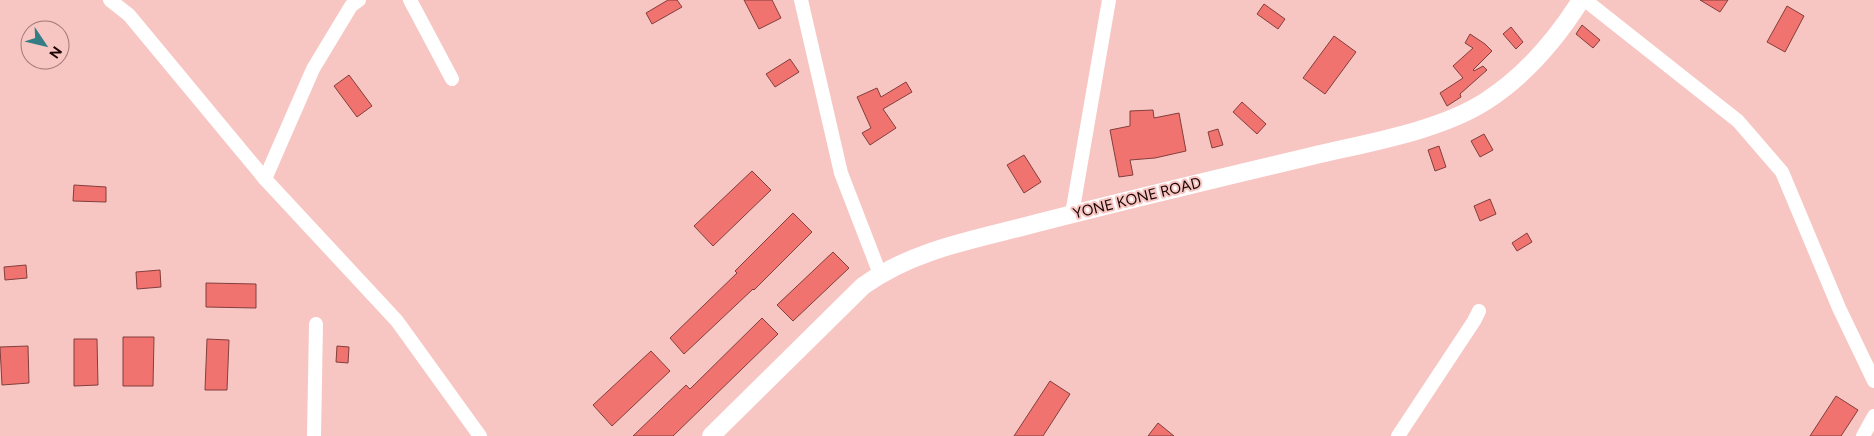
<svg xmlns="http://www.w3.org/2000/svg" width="1874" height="436" viewBox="0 0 1874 436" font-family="Figtree,sans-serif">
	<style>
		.building { fill: #f0736f; stroke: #833f3c }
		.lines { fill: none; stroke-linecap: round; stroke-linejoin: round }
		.minor { stroke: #fff; stroke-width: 14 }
		.tertiary { stroke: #fff; stroke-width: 18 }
		.labels { text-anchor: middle; stroke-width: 4; stroke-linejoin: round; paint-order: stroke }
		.street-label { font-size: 15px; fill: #1d0404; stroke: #f7c6c2 }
	</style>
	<rect width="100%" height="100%" fill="#f7c6c2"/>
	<!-- building -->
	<g class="building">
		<path d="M668,0H677L682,7L652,24L646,13Z"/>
		<path d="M744,0H772L781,18L759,29Z"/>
		<path d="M1700,0H1728L1720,12Z"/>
		<path d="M1264,4L1285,19L1278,29L1257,14Z"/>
		<path d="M1787,6L1804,16L1785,52L1767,42Z"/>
		<path d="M1582,25L1600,40L1593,48L1576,34Z"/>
		<path d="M1511,27L1523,42L1516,49L1503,34Z"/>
		<path d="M1470,34L1485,44L1492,51L1473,70L1474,71L1483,66L1487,70L1460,94L1461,97L1447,106L1440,93L1463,78L1453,66L1473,48L1465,43Z"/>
		<path d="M1334,36L1356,52L1325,94L1303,78Z"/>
		<path d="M790,59L799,72L775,87L766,74Z"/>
		<path d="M349,75L372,106L357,117L334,86Z"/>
		<path d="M906,82L912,92L883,109L896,128L870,145L862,133L871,128L857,97L877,88L881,97Z"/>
		<path d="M1242,102L1266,124L1257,134L1233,112Z"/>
		<path d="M1153,110L1154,118L1179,113L1186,151L1155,158L1130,160L1133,175L1119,177L1110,130L1130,126V111Z"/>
		<path d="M1218,129L1223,145L1212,148L1208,132Z"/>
		<path d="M1484,134L1493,150L1480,157L1471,141Z"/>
		<path d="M1439,146L1446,167L1435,171L1428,150Z"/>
		<path d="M1024,155L1041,182L1024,193L1007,165Z"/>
		<path d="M752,171L771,190L713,246L694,226Z"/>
		<path d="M74,185L106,187V202L73,201Z"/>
		<path d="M1490,199L1496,214L1480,221L1474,206Z"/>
		<path d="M793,213L812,232L754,290L753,289L684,354L670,338L737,273L735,271Z"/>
		<path d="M1527,233L1532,242L1517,251L1512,243Z"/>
		<path d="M833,252L849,268L793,321L777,305Z"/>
		<path d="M26,265L27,278L5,280L4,267Z"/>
		<path d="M160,270L161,287L137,289L136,272Z"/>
		<path d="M206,283L256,284V308L206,307Z"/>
		<path d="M762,318L778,334L673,436H633L686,385L690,389Z"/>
		<path d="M123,337H154L153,386H123Z"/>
		<path d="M74,339H97L98,385L74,386Z"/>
		<path d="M207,339L229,340L227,390H205Z"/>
		<path d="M28,346L29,383L2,385L0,347Z"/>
		<path d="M337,346L349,347L348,363L336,362Z"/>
		<path d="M651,351L670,371L612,426L593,405Z"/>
		<path d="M1050,381L1070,394L1043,436H1014Z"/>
		<path d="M1836,396L1858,410L1841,436H1810Z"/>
		<path d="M1158,423L1174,436H1148Z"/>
	</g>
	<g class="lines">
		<!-- minor -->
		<g class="minor">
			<path d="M110,0L129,15L265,179L397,321L480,436"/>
			<path d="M410,0L452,79"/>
			<path d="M801,0L841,173L880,274"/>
			<path d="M1585,0L1738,121L1782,172L1839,308L1874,381"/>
			<path d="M265,179L313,69L351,6L359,0"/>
			<path d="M1072,214L1109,0"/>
			<path d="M314,436L316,324"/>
			<path d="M1398,436L1474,321L1479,311"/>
			<path d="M1863,436L1874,416"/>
		</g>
		<!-- tertiary -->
		<path class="tertiary" d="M711,436L863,286C910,252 966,241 1022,227C1118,202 1215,179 1312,156C1366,143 1440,131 1486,101C1525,76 1557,38 1581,0"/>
	</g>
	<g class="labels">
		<!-- street labels -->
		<g class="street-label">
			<text transform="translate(1137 198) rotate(-14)" y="5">YONE KONE ROAD</text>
		</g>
	</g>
	<!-- north arrow -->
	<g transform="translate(45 45) rotate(125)"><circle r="24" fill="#f7c6c2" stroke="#a07876"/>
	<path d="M0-4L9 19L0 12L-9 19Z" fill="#357d84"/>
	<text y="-8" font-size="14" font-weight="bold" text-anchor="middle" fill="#1d0404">N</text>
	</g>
</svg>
